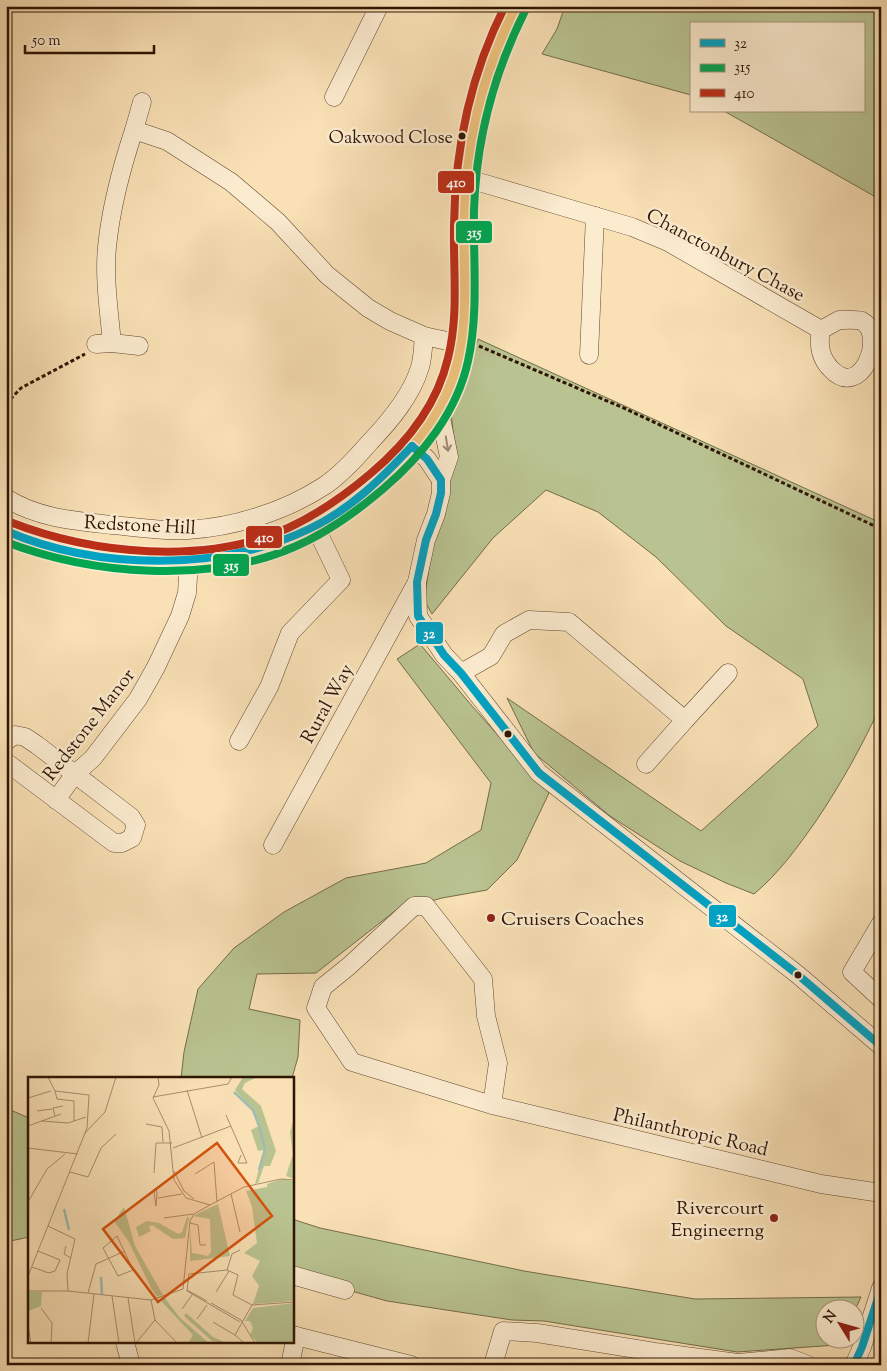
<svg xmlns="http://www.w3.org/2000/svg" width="887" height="1371" viewBox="0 0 887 1371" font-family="'Sorts Mill Goudy',serif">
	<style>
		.green { fill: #b9c391; stroke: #746c4a }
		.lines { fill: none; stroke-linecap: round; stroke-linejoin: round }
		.minor-casing { stroke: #614730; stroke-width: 19 }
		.major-casing { stroke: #2e1403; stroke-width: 24 }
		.path { stroke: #2e1403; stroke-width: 3; stroke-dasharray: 4 2.5; stroke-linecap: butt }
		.minor { stroke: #fbebcf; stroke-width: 18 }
		.major { stroke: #ecc07a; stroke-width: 22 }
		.bus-1-casing { stroke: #fbebcf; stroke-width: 11 }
		.bus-2-casing { stroke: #fbebcf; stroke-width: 11 }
		.bus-3-casing { stroke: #fbebcf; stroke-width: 11 }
		.bus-1 { stroke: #02a2c4; stroke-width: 8 }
		.bus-2 { stroke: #00a651; stroke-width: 8 }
		.bus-3 { stroke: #bb2e18; stroke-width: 8 }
		.oneway { stroke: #9f8a73 }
		.bus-dot { fill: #2e1403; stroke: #fbebcf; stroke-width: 2 }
		.poi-dot { fill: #8f2418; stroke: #fbebcf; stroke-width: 2 }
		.labels { text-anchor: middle; stroke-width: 5; stroke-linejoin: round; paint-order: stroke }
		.bus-label { font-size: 18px; fill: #2e1403; stroke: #fbebcf; text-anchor: end }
		.street-label { font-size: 19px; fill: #2e1403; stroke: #fbebcf }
		.poi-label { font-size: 19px; fill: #2e1403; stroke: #fbebcf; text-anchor: start }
		.inset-river { fill: none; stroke: #9ebdb0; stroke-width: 2.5 }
		.inset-road { fill: none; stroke: #a88e6e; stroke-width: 1 }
		.view { fill: #d5520b; fill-opacity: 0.15; stroke: #d5520b; stroke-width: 2.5 }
		.inset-edge { fill: none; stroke: #2e1403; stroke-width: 2.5 }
		.line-badge { stroke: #fbebcf; stroke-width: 2 }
		.badge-label { font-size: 14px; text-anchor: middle; font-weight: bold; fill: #fff }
	</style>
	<rect width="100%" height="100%" fill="#f9e0b5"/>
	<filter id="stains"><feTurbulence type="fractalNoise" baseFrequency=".004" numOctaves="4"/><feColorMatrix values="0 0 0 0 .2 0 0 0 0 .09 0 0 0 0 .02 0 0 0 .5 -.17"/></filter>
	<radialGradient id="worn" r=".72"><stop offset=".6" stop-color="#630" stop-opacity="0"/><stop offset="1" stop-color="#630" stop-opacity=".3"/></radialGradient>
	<!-- green -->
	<g class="green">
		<path d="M565,6H881V200L724,111H863V24H691V95L542,54L557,29Z"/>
		<path d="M478,339L881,523V705C862,746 841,784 816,821C797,848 779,873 754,894L726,883L680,861L610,816L534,753L507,698L701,831L818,726L803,679L726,626L656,557L598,512L546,490L493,538L432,614L424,600L436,525L455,451L451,412L462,377Z"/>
		<path d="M420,644L472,706L549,793L517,860L487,890L442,898L395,911L316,973L257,974L249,1009L300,1020L298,1057L292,1078H181L184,1052L198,989L234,948L284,912L346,878L426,863L481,830L491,783L397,659Z"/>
		<path d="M6,1108L29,1118V1237L6,1242Z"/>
		<path d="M292,1219L320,1228L524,1271L695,1299L861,1297L855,1310L854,1308H824V1338L840,1339L837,1345L737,1352L544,1321L512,1320L387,1301L355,1292L293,1270Z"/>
	</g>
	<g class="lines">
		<!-- minor casing -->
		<g class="minor-casing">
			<g id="minor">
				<path d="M334,97L379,6"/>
				<path d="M134,130L142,102"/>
				<path d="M465,178L632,227L668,242L821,330"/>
				<path d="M839,320C846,320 855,319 862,321C887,335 861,401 831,369C820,358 818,345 821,330Z"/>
				<path d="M112,343C109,311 104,278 107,247C111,207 121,169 134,130L167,141L231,182L278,222L327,275L368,308L390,321L424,336L461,344"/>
				<path d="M96,344L112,343L139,346"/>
				<path d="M589,355L595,216"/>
				<path d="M439,408L449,457L441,480V493L436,514L426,540L417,582L418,616L444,655L461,673L539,773L797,974L881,1046"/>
				<path d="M412,446L427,459L441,480"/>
				<path d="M6,498C37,518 76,521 112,525C137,527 163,532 188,530C234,527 284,512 324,486C341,475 357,457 370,442C390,421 412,395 420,367C423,357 423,346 424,336"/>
				<path d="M461,673L491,656L504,634L529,620L569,622L685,720L728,673"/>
				<path d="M6,741L15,735L25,737L37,745L131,817L136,825L132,838L122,843H114L6,762"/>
				<path d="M239,741L269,687L290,633L341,580L315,526"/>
				<path d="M646,764L685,720"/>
				<path d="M56,800L74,775L93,758L138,699L156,667L180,616L187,593L189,561"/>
				<path d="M273,845L417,582"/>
				<path d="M881,923L852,972L881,999"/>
				<path d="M492,1105L498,1063L486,1016L483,979L426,906H414L349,966L323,987L316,1008L352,1062L492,1105L821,1184L881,1193"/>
				<path d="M292,1275L345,1290"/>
				<path d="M292,1335L411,1365"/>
				<path d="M127,1342L126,1346L131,1365"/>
				<path d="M290,1365L296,1336"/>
				<path d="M493,1365L503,1331L537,1333L655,1352L738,1363L790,1358L808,1365"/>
				<path d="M854,1365L862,1347L881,1288"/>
			</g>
		</g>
		<!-- major casing -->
		<g class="major-casing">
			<path id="major" d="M6,531C37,544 70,551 103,556C218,573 302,551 388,472C413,448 442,412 453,379C471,325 462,264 464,207C465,141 484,64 516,6"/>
		</g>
		<!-- path -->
		<g class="path">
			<path d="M479,346L626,409L881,529"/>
			<path d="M6,404L21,388L85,354"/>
		</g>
		<!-- minor -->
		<use href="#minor" class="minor"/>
		<!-- major -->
		<use href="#major" class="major"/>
		<!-- bus-1 casing -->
		<g class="bus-1-casing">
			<g id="bus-1">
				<path d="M412,446L427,459L441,480V493L436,514L426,540L417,582L418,616L444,655L461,673L539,773L797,974L881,1046"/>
				<path d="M6,531C97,570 220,572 309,529C350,510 382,478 412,446"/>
				<path d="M854,1365L862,1347L881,1289"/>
			</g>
		</g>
		<!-- bus-2 casing -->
		<g class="bus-2-casing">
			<path id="bus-2" d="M6,542C92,575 209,584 294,547C327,533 356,512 383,489C422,456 457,412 468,361C479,312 473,260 474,210C476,140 494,73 525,11"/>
		</g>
		<!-- bus-3 casing -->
		<g class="bus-3-casing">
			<path id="bus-3" d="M10,522C92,554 206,566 288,528C318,514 344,496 370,474C406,444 437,405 448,358C459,315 453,269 454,225C455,149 470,75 505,6"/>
		</g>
		<!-- bus-1 -->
		<use href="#bus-1" class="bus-1"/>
		<!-- bus-2 -->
		<use href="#bus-2" class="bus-2"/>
		<!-- bus-3 -->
		<use href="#bus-3" class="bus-3"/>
	</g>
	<!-- one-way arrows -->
	<defs><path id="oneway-shaft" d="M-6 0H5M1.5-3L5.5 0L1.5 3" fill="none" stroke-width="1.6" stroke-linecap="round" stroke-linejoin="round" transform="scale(1.25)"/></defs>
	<use class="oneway" href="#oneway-shaft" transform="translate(447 444) rotate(81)"/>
	<!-- markers -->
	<g class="bus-dot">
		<circle cx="462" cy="136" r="4.5"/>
		<circle cx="508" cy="734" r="4.5"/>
		<circle cx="798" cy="975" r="4.5"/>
	</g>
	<g class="poi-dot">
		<circle cx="491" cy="918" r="5"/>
		<circle cx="774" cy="1218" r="5"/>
	</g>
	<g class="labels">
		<!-- bus labels -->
		<g class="bus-label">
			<text x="453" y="143">Oakwood Close</text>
		</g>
		<!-- street labels -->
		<g class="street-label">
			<text transform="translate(726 254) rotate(28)" y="7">Chanctonbury Chase</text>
			<text transform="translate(140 524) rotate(3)" y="7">Redstone Hill</text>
			<text transform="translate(326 703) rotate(-61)" y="7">Rural Way</text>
			<text transform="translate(88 724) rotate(-52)" y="7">Redstone Manor</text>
			<text transform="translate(691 1131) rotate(13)" y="7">Philanthropic Road</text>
		</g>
		<!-- poi labels -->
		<g class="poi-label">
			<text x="501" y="925">Cruisers Coaches</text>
			<text x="764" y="1214" text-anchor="end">Rivercourt<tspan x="764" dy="22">Engineerng</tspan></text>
		</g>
	</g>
	<!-- overview -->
	<g transform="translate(28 1077)">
		<rect width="266" height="266" fill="#f9e0b5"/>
		<path d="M215,0H229L217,6L214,12L233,29L248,74L242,89H236L230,106L227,107L236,73L230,74L223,53L231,49L225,33L207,13ZM266,41V102L258,99L265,77L262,55ZM254,102L266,104V224L225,227L231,209L224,199L232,184L216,176L229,166L224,130L218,114L239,110V107ZM190,127L202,179L162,184V151L164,176L180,179L183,175L182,142L165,139ZM96,130L107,169L135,218L129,219L123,211L101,165L86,144ZM159,140L161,141L157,161L145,162L124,148L121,150L123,154L111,160L108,150L119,144L131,146L150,157L154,155ZM0,215H14L13,229L0,234ZM136,220L152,241L181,266H160L165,258L135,226L133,222ZM266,226V266H230L222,258L225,251L222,244H217L225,231ZM158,236L185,260L198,266L184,264L156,239Z" fill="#b9c391"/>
		<path class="inset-river" d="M206,15L225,33L231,49L237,72L231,93M36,132L41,153M73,200L74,218"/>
		<path class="inset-road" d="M130,0L131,8L125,21L141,54L146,103L158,121L182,128L216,110L253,102L267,103M159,13L174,61M27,14L29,22L46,24V44M125,20L200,7L204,0M0,21L23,14M9,34L24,32M198,38L219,86H210L213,78M27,39L25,31L35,29M14,44L40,46L58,40M118,47L134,50L135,65M0,49L33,37M56,57L77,35L88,0M0,71L50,77M145,71L203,49M146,94L156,114L166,122M42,95L60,100L73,71L88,57M126,96L128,66H144M167,97L186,85L189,125M128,113L129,116L128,129L126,115ZM203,117L212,155M130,121L154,117M0,125L19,92L37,77M136,141L165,137M162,146L170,148L172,168H178M20,149L47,162L39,197L40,214M89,159L105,193L90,199L75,171ZM38,169L36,177L43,181M10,174L32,183M4,190L21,196L27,194L32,183M199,193L210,198L205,218L224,228M0,199L59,51L61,18L27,14L20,0M155,212L162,144L166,137L182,128M159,213L179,224M0,214H40L123,223L155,212M159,214L161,197L199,193L204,177L212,173M159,214L212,245M188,215L201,194M60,216L68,187L97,174M84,219L91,266M100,221L107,266M183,226L213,243L227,266M13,231L24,246L23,266M154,232L164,218M169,242L179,228M127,243L149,266M185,245L207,258M0,248L3,266M215,265L207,258L224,228L267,225M60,266L66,217M108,266L127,243L123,223"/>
		<path class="view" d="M189,66L244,139L130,225L75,152Z"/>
		<rect width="266" height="266" class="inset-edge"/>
	</g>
	<g class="line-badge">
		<rect x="437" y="170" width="38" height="24" rx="5" fill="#bb2e18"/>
		<rect x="455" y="220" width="38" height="24" rx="5" fill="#00a651"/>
		<rect x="245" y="525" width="38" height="24" rx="5" fill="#bb2e18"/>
		<rect x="212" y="553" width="38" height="24" rx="5" fill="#00a651"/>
		<rect x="415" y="621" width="29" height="24" rx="5" fill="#02a2c4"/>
		<rect x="708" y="904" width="29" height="24" rx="5" fill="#02a2c4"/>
	</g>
	<g class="badge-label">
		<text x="456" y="187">410</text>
		<text x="474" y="237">315</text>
		<text x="264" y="542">410</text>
		<text x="231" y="570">315</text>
		<text x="429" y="638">32</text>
		<text x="722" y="921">32</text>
	</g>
	<!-- margin -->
	<rect width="887" height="1371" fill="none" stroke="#f9e0b5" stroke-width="25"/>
	<rect x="8" y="8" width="872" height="1356" fill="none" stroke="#2e1403" stroke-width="2.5"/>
	<rect x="12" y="12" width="862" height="1346" fill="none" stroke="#2e1403"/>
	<!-- legend -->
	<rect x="690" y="22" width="175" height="90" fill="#fbebcf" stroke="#a9957d"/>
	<rect x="700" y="39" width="25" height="8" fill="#02a2c4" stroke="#a9957d"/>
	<text x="734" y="48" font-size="15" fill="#2e1403">32</text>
	<rect x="700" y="64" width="25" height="8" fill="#00a651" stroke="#a9957d"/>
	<text x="734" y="72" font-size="15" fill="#2e1403">315</text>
	<rect x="700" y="89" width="25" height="8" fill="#bb2e18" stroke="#a9957d"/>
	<text x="734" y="98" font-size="15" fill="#2e1403">410</text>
	<!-- north arrow -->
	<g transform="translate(840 1324) rotate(307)"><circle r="24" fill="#fbebcf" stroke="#a9957d"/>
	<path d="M0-4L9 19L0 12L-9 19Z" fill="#8f2418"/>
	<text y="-8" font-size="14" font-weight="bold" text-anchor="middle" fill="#2e1403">N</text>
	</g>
	<!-- scale -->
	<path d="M25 45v8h129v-8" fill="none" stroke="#2e1403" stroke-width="2.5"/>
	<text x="32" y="45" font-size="15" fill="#2e1403" stroke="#fbebcf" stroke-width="4" paint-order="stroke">50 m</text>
	<rect width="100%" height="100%" filter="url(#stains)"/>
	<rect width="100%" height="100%" fill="url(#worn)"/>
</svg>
